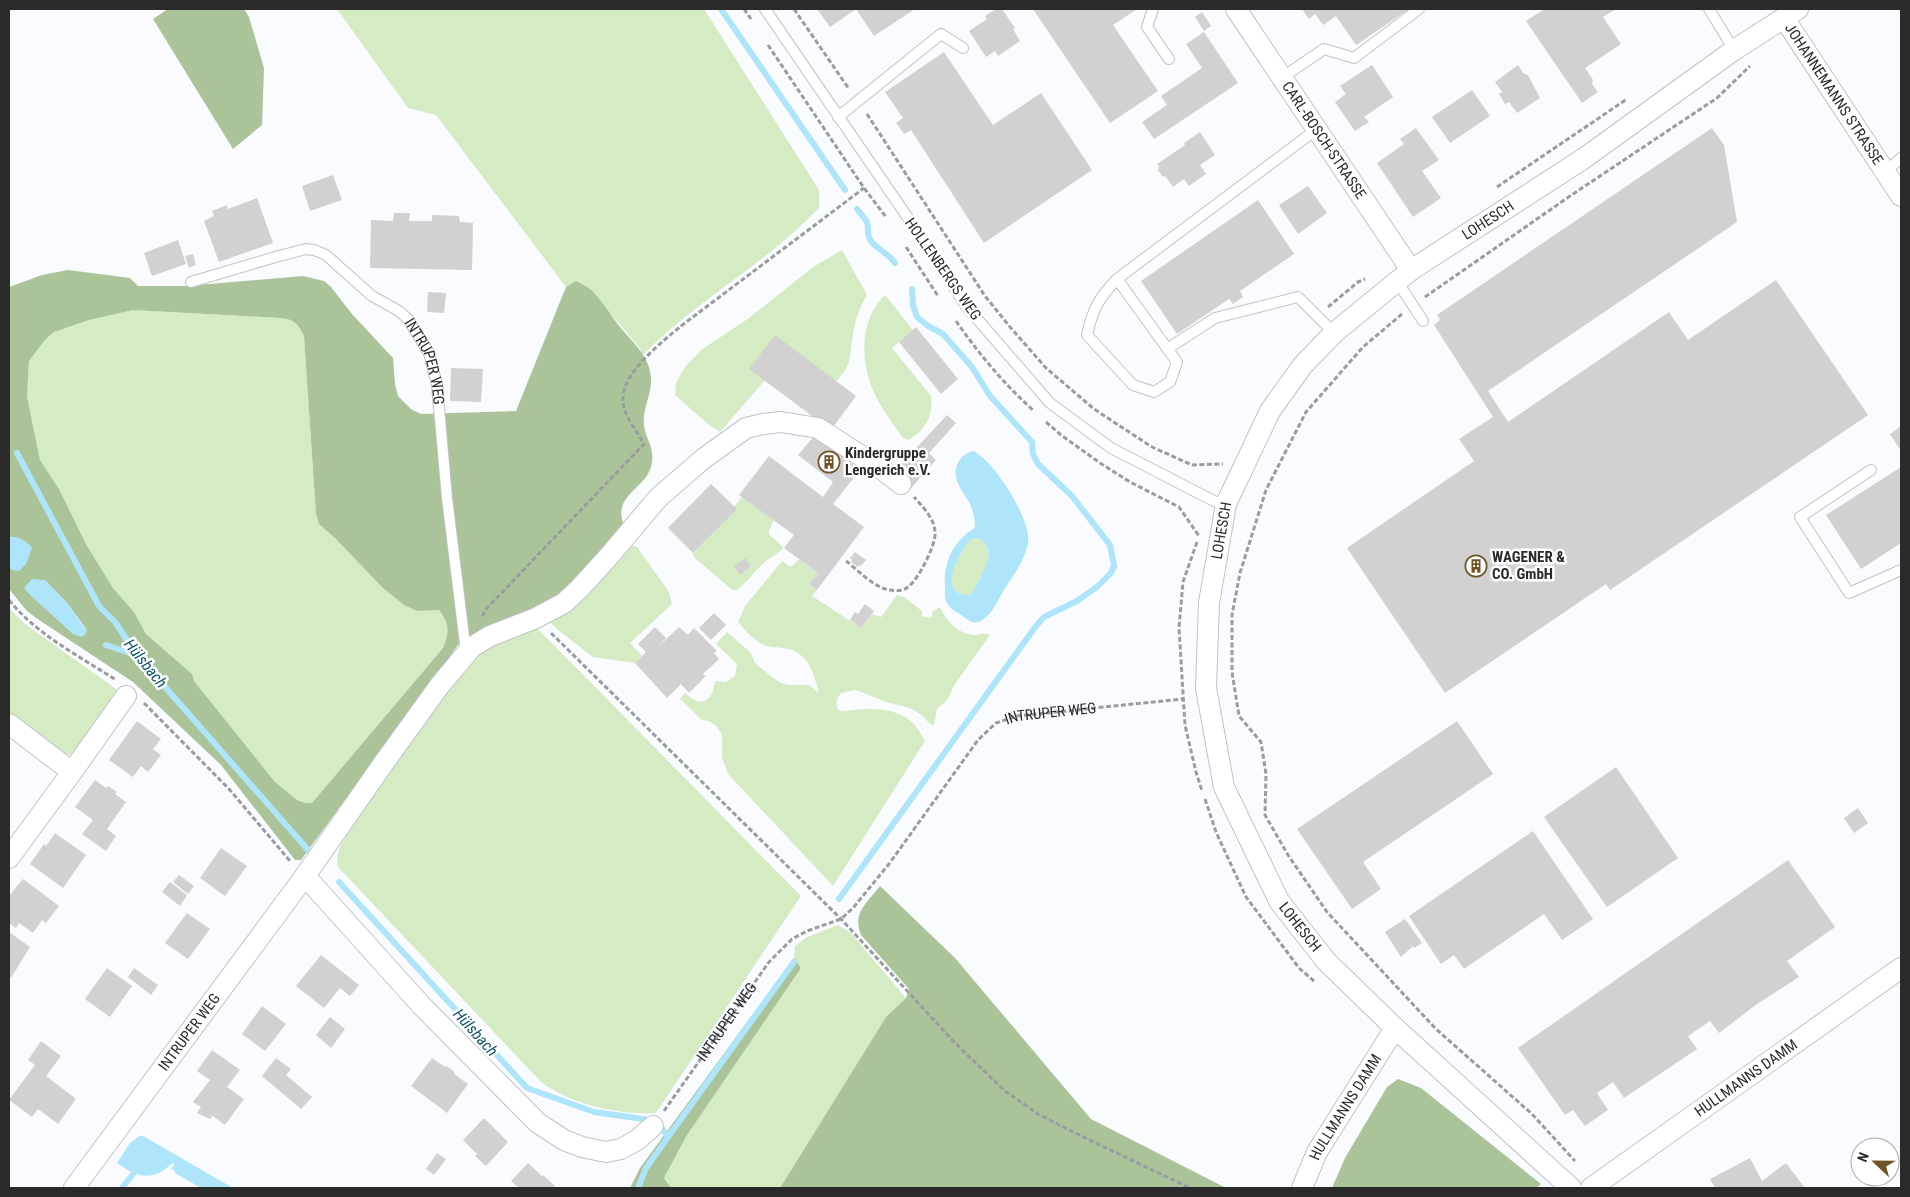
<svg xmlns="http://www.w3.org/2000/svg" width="1910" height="1197" viewBox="0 0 1910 1197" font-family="'Roboto Condensed',sans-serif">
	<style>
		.green { fill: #d5ebc4 }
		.forest { fill: #abc398; fill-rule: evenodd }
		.water { fill: #aee5fb; fill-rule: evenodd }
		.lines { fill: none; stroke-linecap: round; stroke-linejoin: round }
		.stream { stroke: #aee5fb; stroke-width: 6 }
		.building { fill: #d3d0d2 }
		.service-casing { stroke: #c0c2c5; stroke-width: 12 }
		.minor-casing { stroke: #c0c2c5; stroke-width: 22 }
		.path { stroke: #9b9c9e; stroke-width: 3; stroke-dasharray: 5 2.5; stroke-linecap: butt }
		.service { stroke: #fff; stroke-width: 10 }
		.minor { stroke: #fff; stroke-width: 20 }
		.labels { text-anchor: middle; stroke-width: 5; stroke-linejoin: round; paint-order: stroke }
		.street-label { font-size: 15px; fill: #2a2a2b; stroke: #fff }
		.poi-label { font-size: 15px; font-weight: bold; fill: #2a2a2b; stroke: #fff; text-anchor: start }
		.water-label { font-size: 16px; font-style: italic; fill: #0d566c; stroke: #fff }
	</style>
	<rect width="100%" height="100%" fill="#f9fbfe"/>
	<!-- green -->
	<g class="green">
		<path d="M337,9H704L819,190V208C766,264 696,300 643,355L638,346L588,287L576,281L566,287L436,115L408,108Z"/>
		<path d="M842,250L867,295C859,308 855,321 853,335C849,356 853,365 836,381L765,380L720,432L709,425L675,395L676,383L685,367L701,350L749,318L813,267Z"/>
		<path d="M885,295L913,330L892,348L931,396C934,414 925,432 908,440L902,437C892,422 880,407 873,390C860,360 860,318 885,295Z"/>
		<path d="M133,310L280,318C293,319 298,323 304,336L316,514L319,524L417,611L439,609C449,623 450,631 443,648L312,803H305L297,800L275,782L194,681L192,674L146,634L134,612L113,588L86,544L59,489L40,460L27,396L29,361L45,340L56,331L89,320Z"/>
		<path d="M742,497L774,520L769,530V534L784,548C778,553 771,557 765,562C755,570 748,582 737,590H732L694,557L693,553L736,509L734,507Z"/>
		<path d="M978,538C997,549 986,566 979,580C976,586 975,590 970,595C935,596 959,552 971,539Z"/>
		<path d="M630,545L637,547L669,592L672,604L630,643L642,656L635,663L593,657L558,630L547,619Z"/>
		<path d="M799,559L818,573L809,584L817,590L812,596L861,628L872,614L881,617L897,595L904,597L922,611V616L929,618L932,616V612L940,607C946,621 957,633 973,635C979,635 984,632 990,635L955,684L947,700L937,709L934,725H931C910,700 901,710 877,698C872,696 861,692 856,690C851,690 846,692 841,693C836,699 836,703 838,710L841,711C866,709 893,704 914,724C918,728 921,735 925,741L833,886L728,774L722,757V734L716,726L709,721L702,720L680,699L685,693C702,709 713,701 715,681L726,682L735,676L737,664L716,644L727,632L750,652L755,663L772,677L781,683L790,685H809L819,693C816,682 812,666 804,658C790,644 777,650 764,645C754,641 745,630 738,622L745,606L782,561L789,566H792Z"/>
		<path d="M9,608L25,624L119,691L74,754L62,755L9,716Z"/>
		<path d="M538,629L801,896L656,1113C617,1115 575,1105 542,1083L338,867C335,853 341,845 347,834L439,702L477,653L497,640Z"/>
		<path d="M838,925L851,933L906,998L886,1017L780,1188H671L664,1178L687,1135L801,968L794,958L795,946L807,937Z"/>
	</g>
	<!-- forest -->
	<g class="forest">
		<path d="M168,9H244L249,17L264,68L262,125L233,149L153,19Z"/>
		<path d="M68,270L130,278L138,286H186L303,276L324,281L331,287L352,314L393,358L395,384L398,396L411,409L421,414L516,411L566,287L576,281C580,283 585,285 589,288C601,299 610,314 620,327C632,342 650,356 651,378C652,394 642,409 644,426C646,439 654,447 652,462C649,489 609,495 625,527L557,598L461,641L301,860H295L221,765L133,682L36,618L26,610L9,589V566L12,570L14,537H9V287L42,275ZM133,310L280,318C293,319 298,323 304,336L316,514L319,524L336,539L382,587L404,605L417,611L439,610C449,623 450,631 443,648L312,803H305L297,800L275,782L194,681L192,674L146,634L134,612L113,588L86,544L59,489L40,460L27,396L29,361L45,340L54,332L89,320ZM45,580L67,603L87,630L29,582Z"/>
		<path d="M880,886L955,958L1091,1119L1226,1188H780L886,1017L906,998L909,989L861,935C852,913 867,903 880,886Z"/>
		<path d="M794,958L801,968L687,1135L664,1178L671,1188H630L640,1168Z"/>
		<path d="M1398,1079L1421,1088L1541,1184L1537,1188H1332L1345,1158L1387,1087Z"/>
	</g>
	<!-- water -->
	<g class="water">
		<path d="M973,451C993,459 1032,520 1028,543C1025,560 1013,576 1004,590C998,600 992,615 981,621C974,624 970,622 964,617C959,613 953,611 949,606C944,600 945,595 945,588C943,567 950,548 966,534C969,531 973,530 975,527C975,520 973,510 970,504C963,491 950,478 958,463C961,456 966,453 973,451ZM978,538C997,549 986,566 979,580C976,586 975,590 970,595C935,596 959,552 971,539Z"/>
		<path d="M9,537C19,536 26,541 32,548L26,564L19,571L12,570L9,566Z"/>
		<path d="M32,579L45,580L67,603L87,631L85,635L81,637L73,634L30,595L24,588Z"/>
		<path d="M139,1136H143L233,1188H201L175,1173L174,1170L171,1169L174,1165L173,1163C168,1166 164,1171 159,1173C143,1180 130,1172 117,1163L130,1143Z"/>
	</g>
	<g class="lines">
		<!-- stream -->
		<g class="stream">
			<path d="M721,9L845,190"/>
			<path d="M857,209C860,213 865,218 867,222C869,229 866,234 871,241C878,250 889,254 895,263"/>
			<path d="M17,453L99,606L115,622L137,655L309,851"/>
			<path d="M106,645L136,655"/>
			<path d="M339,882L527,1088L594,1112L650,1120"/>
			<path d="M839,899L1036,626L1044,617L1077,601L1098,586L1111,573L1114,566L1110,545L1072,496L1038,464L1033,454L1032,442L990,396L972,367L943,334L928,326L917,317L913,305L912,289"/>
			<path d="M668,1137L794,962"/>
			<path d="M122,1188L133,1174"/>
			<path d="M638,1188L646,1168L668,1137L662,1128"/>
		</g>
	</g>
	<!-- building -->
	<g class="building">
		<path d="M817,9H915L874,36L856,9L830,27Z"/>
		<path d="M996,9H1002L1015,28L1013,29L1020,41L998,56L995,51L986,57L969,31L987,19L985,16Z"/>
		<path d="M1033,9H1137L1113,25L1158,91L1110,123Z"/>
		<path d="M1302,9H1409L1356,45L1336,16L1323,25L1315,14L1309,19Z"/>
		<path d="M1544,9H1616L1603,17L1621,44L1585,68L1593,80L1592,84L1598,92L1582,103L1526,21Z"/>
		<path d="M1202,12L1211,26L1204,31L1195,17Z"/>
		<path d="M1204,32L1238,83L1154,139L1142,122L1167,105L1161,96L1202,68L1186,44Z"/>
		<path d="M944,52L993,125L1041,93L1092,170L984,243L911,130L904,134L896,123L903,118L885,92Z"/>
		<path d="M1372,65L1393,97L1364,117L1369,122L1355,131L1335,102L1346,94L1340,86Z"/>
		<path d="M1518,65L1524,74L1528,75L1540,98L1517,113L1509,102L1505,104L1499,94L1502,92L1495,82Z"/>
		<path d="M1472,90L1490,116L1450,143L1432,117Z"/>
		<path d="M1416,128L1439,160L1422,171L1441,198L1413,217L1377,163L1404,144L1400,139Z"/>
		<path d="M1712,128L1724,145L1737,222L1488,391L1508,422L1669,312L1688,340L1776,280L1868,415L1610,590L1606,584L1445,693L1347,548L1474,461L1459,439L1493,417L1434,325L1440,320L1437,315Z"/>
		<path d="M1200,132L1215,155L1200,165L1206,174L1189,186L1184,179L1173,187L1166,177L1162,176L1158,170L1159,166L1157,164L1185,145L1184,143Z"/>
		<path d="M333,175L342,200L310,211L302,186Z"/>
		<path d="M1308,186L1327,213L1298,234L1279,205Z"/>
		<path d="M257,198L273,243L219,262L204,221L214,216L212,211L227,205L228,209Z"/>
		<path d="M1258,200L1294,254L1240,291L1243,297L1233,304L1229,299L1177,334L1141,281Z"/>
		<path d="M394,213H410L409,221H432V215L459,216L460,222L473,223L472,270L370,268L371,220L393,221Z"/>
		<path d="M178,240L186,264L152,276L144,253Z"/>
		<path d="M193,254L196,265L189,268L185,256Z"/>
		<path d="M428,292L446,293L444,313L427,312Z"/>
		<path d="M916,327L958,379L941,394L899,342Z"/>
		<path d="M775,335L856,396L831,430L749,369Z"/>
		<path d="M451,368L483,369L481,402L450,401Z"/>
		<path d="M947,415L956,423L929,453L936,460L912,487L895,471Z"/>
		<path d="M1901,426V451L1890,434Z"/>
		<path d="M815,435L860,470L833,504L864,527L817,590L809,584L818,573L784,548L794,535L739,495L769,456L823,497L833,482L798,455Z"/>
		<path d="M1901,467V543L1861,569L1826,515Z"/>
		<path d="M711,484L737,509L693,553L668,528Z"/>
		<path d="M855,552L866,560L861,566L859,565L858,567L851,562L852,560L850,558Z"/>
		<path d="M745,558L751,566L740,575L734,566Z"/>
		<path d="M865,604L874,611L861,628L850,620L855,612L858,614Z"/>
		<path d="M714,613L726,625L711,640L699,628Z"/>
		<path d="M655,627L666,638L658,647L679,627L688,635L694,628L717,651L714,653L719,659L703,674L706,676L689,693L681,684L667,698L635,663L646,652L638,644Z"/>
		<path d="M137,721L161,739L153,749L161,755L148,772L141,766L133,777L109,760Z"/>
		<path d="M1457,721L1493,774L1363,862L1381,889L1352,909L1297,829Z"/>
		<path d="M1616,767L1678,858L1607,907L1544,817Z"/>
		<path d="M95,780L106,788L108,786L117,792L115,794L126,802L107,829L116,836L106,851L82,834L93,820L75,807Z"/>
		<path d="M1858,808L1868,823L1854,833L1844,818Z"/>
		<path d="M1533,831L1593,919L1562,940L1544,914L1464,969L1454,955L1441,964L1409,916Z"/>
		<path d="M55,833L86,855L63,888L30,864L44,844L46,846Z"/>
		<path d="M221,848L247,866L225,896L200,878Z"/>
		<path d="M1788,860L1835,927L1787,961L1799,977L1757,1004L1719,1033L1710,1021L1688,1036L1697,1049L1624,1098L1613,1082L1597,1093L1608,1110L1585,1126L1573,1110L1565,1115L1518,1048Z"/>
		<path d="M179,875L194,886L188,894L173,882Z"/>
		<path d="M23,879L59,906L46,923L42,920L33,933L19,923L16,928L9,923V896Z"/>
		<path d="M170,882L187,895L180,906L162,892Z"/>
		<path d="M187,913L210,929L188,959L165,943Z"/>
		<path d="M1405,919L1422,943L1414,948L1413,946L1401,957L1385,932Z"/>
		<path d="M9,932L30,947L11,978L9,977Z"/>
		<path d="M321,955L359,985L350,996L340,988L324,1008L296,986Z"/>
		<path d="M107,968L132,986L110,1017L85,999Z"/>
		<path d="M134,968L158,985L151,995L128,977Z"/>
		<path d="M262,1006L286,1024L265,1051L242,1034Z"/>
		<path d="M330,1017L345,1029L331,1048L316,1035Z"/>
		<path d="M41,1041L61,1056L46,1076L76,1099L58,1124L38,1109L32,1117L9,1100L35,1065L28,1060Z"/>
		<path d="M212,1050L240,1070L227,1087L244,1099L225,1125L213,1116L210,1119L197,1113L201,1107L193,1102L210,1080L197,1071Z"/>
		<path d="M276,1058L291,1069L286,1075L312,1097L301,1109L262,1076Z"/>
		<path d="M432,1058L445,1067L446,1066L451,1069L455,1073L454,1074L468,1084L447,1113L411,1086Z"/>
		<path d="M484,1118L508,1142L486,1166L475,1156L477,1154L463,1140Z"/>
		<path d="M437,1153L446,1159L434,1175L426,1169Z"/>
		<path d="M1750,1158L1762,1181L1786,1163L1805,1188H1715L1710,1179Z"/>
		<path d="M528,1163L542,1176L543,1175L555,1186L553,1188H519L511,1181Z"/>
	</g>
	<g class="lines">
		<!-- service casing -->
		<g class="service-casing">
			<g id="service">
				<path d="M765,9L932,253L966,306L1050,403L1111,448L1214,501L1226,504"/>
				<path d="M1153,9L1147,27L1169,59"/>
				<path d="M1709,9L1734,50"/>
				<path d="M1283,77L1324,49L1354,58L1419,9"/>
				<path d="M838,117L941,34L963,48"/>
				<path d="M1885,172L1901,158"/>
				<path d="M1117,279L1177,362L1170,382L1154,392L1133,385L1087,335C1093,309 1098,299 1117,279L1317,129"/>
				<path d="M1397,281L1423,321"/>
				<path id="s2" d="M191,282L279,256L306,249L314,250L326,255L372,296L399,311L408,319L429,353L437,385L447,498L466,652"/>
				<path d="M1167,349L1215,318L1298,297L1334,333"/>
				<path d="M1871,470L1800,517L1849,593L1901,570"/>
			</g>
		</g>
		<!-- minor casing -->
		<g class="minor-casing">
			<g id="minor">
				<path id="s3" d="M1236,9L1411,270"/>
				<path id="s4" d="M1784,18L1901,196"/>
				<path d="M9,724L72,772L9,858"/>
				<path d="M72,772L126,696"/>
				<path d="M305,876L421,1005L538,1123L564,1140L582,1147L606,1152L621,1149L637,1140L653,1126"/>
				<path id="s5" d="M74,1188L305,876L383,764L440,685L472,647L490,636L536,618L564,603L580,588L610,555L658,498L703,459L746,428L763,424L781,422L818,428L883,470L901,484"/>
				<path id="s6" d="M1302,1188L1317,1152L1395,1028"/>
				<path id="s7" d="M1571,1188L1395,1028L1326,961L1279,901L1224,787L1206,688L1209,603L1226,504L1270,411L1303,365L1334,333L1411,270L1583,159L1734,50L1798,9"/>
				<path id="s8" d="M1591,1188L1901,968"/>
			</g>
		</g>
		<!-- path -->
		<g class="path">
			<path d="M744,9L751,19"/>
			<path d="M794,9L849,89"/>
			<path d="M768,45L864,188L886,217"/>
			<path d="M867,114L985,296L1010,327L1046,368L1094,409L1152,447L1192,465L1223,464"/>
			<path d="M1497,187L1627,99"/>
			<path d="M906,247L938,296"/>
			<path d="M1425,297L1570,196L1717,98L1750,66"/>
			<path d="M1328,307L1358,282L1365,279"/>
			<path d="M1402,314L1363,347L1306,412L1266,490L1240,573L1232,615V672L1239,716L1261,742L1266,774L1265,815L1288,855L1327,912L1436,1029L1532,1114L1575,1161"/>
			<path d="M956,321C979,354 1004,384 1034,411"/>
			<path d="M1046,422L1061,435L1100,463L1130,482L1179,507L1199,536"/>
			<path d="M1197,542L1183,582L1179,628L1185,725L1196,772L1202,791"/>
			<path d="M846,561C858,570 874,588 890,590C896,591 903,591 908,587C918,580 936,545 935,533C935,519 923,507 914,497"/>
			<path d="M9,600C36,634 79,656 116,680"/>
			<path d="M482,616L488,607L644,444C637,431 624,416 623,402C620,374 661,343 681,326L864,188"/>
			<path d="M551,633L841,919L955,1043L1005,1091L1038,1114L1073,1132L1190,1188"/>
			<path d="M144,703L229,789L290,861"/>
			<path d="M1205,799L1216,832L1246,897L1299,968L1315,982"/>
			<path id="s1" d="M664,1111L769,962L792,939L807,931L841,919L853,908L889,864L978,740L996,723L1017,716L1182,699"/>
		</g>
		<!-- service -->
		<use href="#service" class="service"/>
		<!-- minor -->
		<use href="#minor" class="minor"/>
	</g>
	<!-- icons -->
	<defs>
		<g id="building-ring" transform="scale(1.125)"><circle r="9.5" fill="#fff" stroke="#6f5426" stroke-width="1.5"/><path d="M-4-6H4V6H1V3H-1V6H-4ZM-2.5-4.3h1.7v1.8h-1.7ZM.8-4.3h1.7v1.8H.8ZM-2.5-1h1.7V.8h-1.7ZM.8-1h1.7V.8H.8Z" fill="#6f5426"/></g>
	</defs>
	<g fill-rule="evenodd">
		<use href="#building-ring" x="829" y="462"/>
		<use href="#building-ring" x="1476" y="566"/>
	</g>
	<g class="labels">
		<!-- street labels -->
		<g class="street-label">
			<text dy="5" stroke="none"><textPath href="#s4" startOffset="91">JOHANNEMANNS STRASSE</textPath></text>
			<text dy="5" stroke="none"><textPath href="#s3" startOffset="158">CARL-BOSCH-STRASSE</textPath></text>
			<text dy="5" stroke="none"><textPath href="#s7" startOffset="1218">LOHESCH</textPath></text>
			<text transform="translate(943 269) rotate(55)" y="5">HOLLENBERGS WEG</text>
			<text dy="5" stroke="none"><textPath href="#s2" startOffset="292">INTRUPER WEG</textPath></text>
			<text dy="5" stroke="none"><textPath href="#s7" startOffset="796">LOHESCH</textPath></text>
			<text dy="5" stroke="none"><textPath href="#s1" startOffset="574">INTRUPER WEG</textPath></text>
			<text transform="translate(1300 927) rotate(52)" y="5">LOHESCH</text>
			<text dy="5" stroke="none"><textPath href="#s1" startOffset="109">INTRUPER WEG</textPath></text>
			<text dy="5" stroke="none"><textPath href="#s5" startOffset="194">INTRUPER WEG</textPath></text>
			<text dy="5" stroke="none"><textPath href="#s8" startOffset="190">HULLMANNS DAMM</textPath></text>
			<text dy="5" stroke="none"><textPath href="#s6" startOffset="92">HULLMANNS DAMM</textPath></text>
		</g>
		<!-- poi labels -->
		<g class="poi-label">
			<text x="845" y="458">Kindergruppe<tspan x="845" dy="17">Lengerich e.V.</tspan></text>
			<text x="1492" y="562">WAGENER &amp;<tspan x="1492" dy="17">CO. GmbH</tspan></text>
		</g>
		<!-- water labels -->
		<g class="water-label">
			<text transform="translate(146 663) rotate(51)" y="6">Hülsbach</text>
			<text transform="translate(476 1032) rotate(48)" y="6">Hülsbach</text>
		</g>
	</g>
	<!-- border -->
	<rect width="1910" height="1197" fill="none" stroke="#2a2a2b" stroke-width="20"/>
	<!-- north arrow -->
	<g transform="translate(1875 1162) rotate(292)"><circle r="24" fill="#ffffff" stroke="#aaaaaa"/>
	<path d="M0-4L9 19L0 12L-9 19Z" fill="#6f5426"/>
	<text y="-8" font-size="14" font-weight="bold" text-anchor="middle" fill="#2a2a2b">N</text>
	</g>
</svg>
